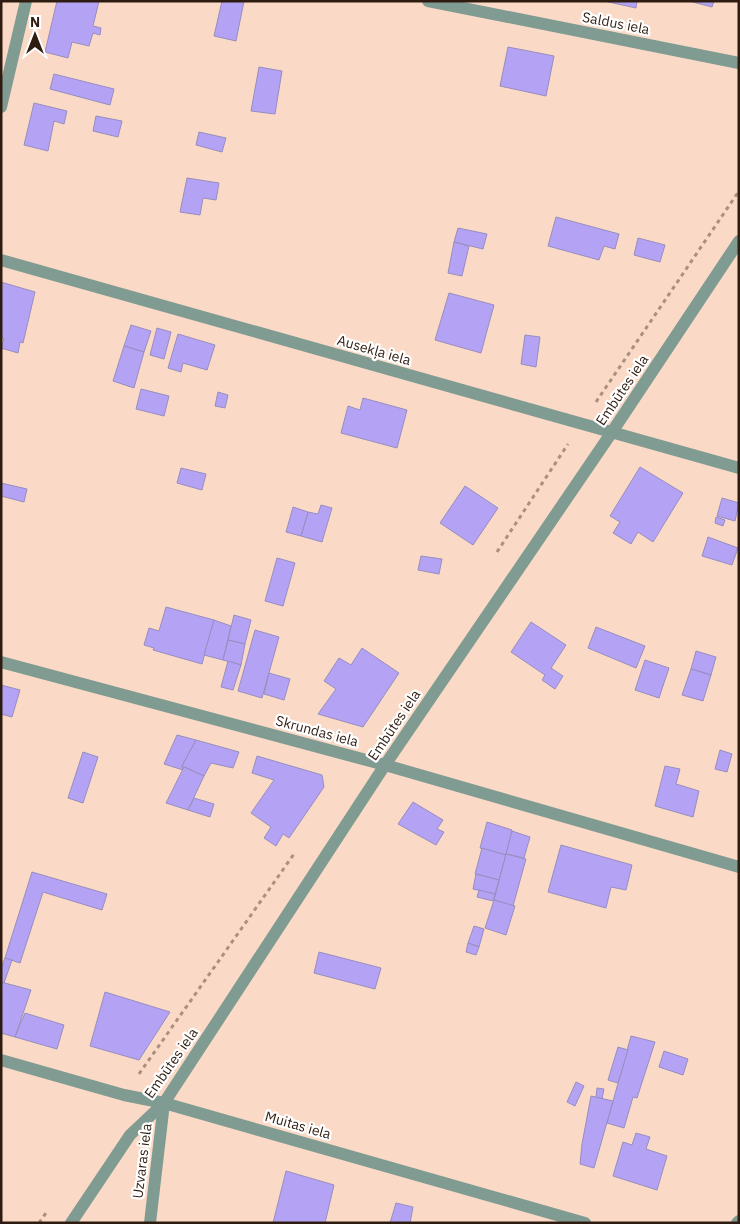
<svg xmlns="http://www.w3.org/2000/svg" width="740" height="1224" viewBox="0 0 740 1224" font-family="'IBM Plex Sans',sans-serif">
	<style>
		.building { fill: #b4a3f4; stroke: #978dbf }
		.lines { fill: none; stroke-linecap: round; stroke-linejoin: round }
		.path { stroke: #ab907f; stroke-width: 3; stroke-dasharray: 4 4; stroke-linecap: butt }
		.minor { stroke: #809b92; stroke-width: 12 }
		.tertiary { stroke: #809b92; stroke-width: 12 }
		.labels { text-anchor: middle; stroke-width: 4.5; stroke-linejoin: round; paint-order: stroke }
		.street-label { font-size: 14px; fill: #2f1c10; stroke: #fff }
	</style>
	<rect width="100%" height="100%" fill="#fadac6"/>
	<!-- building -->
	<g class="building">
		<path d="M57,1H99L93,26L101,28L100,35L93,33L89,46L72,42L68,58L45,52Z"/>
		<path d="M222,1H244L236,41L214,36Z"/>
		<path d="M604,1H637L636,8Z"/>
		<path d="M689,1H714L712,7Z"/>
		<path d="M508,47L554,56L546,96L500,86Z"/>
		<path d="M259,67L282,71L275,114L251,111Z"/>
		<path d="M54,74L114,89L110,105L50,89Z"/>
		<path d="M34,103L67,111L64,124L54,121L48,151L24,145Z"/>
		<path d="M96,116L122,121L118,137L93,131Z"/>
		<path d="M199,132L226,138L222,152L196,145Z"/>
		<path d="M187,178L219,183L216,200L203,198L200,215L180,212Z"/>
		<path d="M556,217L619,234L615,249L604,246L599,260L548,246Z"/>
		<path d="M458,228L487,234L483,249L454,242Z"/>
		<path d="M638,238L665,245L660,262L634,255Z"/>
		<path d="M454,242L469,246L462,276L448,273Z"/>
		<path d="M1,282L35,292L23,343L20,342L18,353L1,348L4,339L1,338Z"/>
		<path d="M449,293L494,305L481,353L435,340Z"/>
		<path d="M131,325L151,331L144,352L124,346Z"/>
		<path d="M157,328L171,332L164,359L150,355Z"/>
		<path d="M178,334L215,345L207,370L183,363L181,372L168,368Z"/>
		<path d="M525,335L540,337L536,367L521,364Z"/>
		<path d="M124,346L144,352L134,388L113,381Z"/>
		<path d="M141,389L169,396L164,416L136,409Z"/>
		<path d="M218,392L228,395L225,408L215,406Z"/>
		<path d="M363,398L407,410L397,448L341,433L348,406L360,410Z"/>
		<path d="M640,467L683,493L653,542L638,532L631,544L613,533L620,522L610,516Z"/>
		<path d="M181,468L206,474L202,490L177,483Z"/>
		<path d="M1,483L27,489L24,502L1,496Z"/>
		<path d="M465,486L498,508L473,545L440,523Z"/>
		<path d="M722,498L739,503L735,521L717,516Z"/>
		<path d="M321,505L332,508L322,542L301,536L308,512L318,514Z"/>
		<path d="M293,507L308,512L301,536L286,532Z"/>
		<path d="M716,517L725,520L723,526L715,523Z"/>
		<path d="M708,537L738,548L732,565L702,556Z"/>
		<path d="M421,556L442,559L439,574L418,570Z"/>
		<path d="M277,558L295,563L283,606L265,601Z"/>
		<path d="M166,607L214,620L202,664L153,650L154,648L144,645L149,628L159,631Z"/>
		<path d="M234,615L251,620L245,644L228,640Z"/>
		<path d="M214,620L231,626L223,660L204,655Z"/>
		<path d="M531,622L566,645L551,668L563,676L555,689L542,680L545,675L511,652Z"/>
		<path d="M596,627L645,646L636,668L588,648Z"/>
		<path d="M255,630L279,637L262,698L238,691Z"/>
		<path d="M228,640L245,644L241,665L223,660Z"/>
		<path d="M362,648L399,673L363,727L318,714L336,689L324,681L339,658L351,665Z"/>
		<path d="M696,651L716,657L711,675L691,669Z"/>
		<path d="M645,660L669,668L659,698L635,690Z"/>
		<path d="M228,661L241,665L233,690L221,687Z"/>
		<path d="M691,669L711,675L703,701L682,695Z"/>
		<path d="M269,673L290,679L284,700L264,694Z"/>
		<path d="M1,685L20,690L12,717L1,714Z"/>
		<path d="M177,735L196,740L182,766L183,770L164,764Z"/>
		<path d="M196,740L239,752L233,768L211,763L204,776L182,766Z"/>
		<path d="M720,750L732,754L727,772L715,769Z"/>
		<path d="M83,752L98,757L83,803L68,798Z"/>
		<path d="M257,756L322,775L324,787L289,838L283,834L276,846L264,838L271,827L251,813L274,780L252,773Z"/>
		<path d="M665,766L680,769L676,784L699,791L693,817L655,806Z"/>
		<path d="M184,767L204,776L188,810L166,803Z"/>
		<path d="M194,798L214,804L210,817L188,810Z"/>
		<path d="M413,802L443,820L437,829L444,832L436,845L398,824Z"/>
		<path d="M487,822L512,830L506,855L480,848Z"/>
		<path d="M512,831L530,837L524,858L506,854Z"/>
		<path d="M561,845L632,865L626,890L611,887L606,908L548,892Z"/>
		<path d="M482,848L506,855L499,880L475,874Z"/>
		<path d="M506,854L526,859L513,906L494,900Z"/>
		<path d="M32,872L107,894L102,910L43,892L20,963L5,958Z"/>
		<path d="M476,874L499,880L495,894L473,889Z"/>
		<path d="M479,890L495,894L493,901L477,897Z"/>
		<path d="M494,900L515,906L506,935L485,928Z"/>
		<path d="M474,926L484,929L479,947L468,943Z"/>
		<path d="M468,943L479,947L476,955L466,952Z"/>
		<path d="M319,952L381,968L375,989L314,973Z"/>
		<path d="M5,958L12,960L4,983L1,982V968Z"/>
		<path d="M1,982L31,990L15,1037L1,1033Z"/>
		<path d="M105,992L170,1012L139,1060L90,1046Z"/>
		<path d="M25,1013L64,1025L57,1049L15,1037Z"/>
		<path d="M631,1036L655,1042L637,1098L633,1097L624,1128L607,1123Z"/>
		<path d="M618,1047L628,1050L618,1083L608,1080Z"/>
		<path d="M664,1051L688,1059L683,1075L659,1067Z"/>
		<path d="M576,1082L584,1086L575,1106L567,1102Z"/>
		<path d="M597,1088L604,1089L602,1099L596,1097Z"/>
		<path d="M591,1096L613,1101L594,1168L580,1164L582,1144Z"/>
		<path d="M636,1133L650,1137L646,1149L667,1156L657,1190L613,1176L623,1142L632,1145Z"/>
		<path d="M286,1171L334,1185L325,1223H273Z"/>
		<path d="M396,1203L413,1207L410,1223H390Z"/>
	</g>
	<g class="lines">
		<!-- path -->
		<g class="path">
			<path d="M596,402L739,191"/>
			<path d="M497,552L568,444"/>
			<path d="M139,1074L294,854"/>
			<path d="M39,1223L48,1210"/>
		</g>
		<!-- minor -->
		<g class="minor">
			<path d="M428,1L739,63"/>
			<path d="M1,107L26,1"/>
			<path d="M1,260L739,468"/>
			<path d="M1,662L385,765L739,867"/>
			<path d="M1,1060L124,1095L164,1103L585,1223"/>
			<path d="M737,1223L739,1221"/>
		</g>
		<!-- tertiary -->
		<g class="tertiary">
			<path d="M71,1223L130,1135L164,1103L385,765L612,432L739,241"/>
			<path d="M150,1223L164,1103"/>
		</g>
	</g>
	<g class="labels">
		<!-- street labels -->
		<g class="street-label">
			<text transform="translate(616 23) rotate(11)" y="5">Saldus iela</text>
			<text transform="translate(374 350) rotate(16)" y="5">Ausekļa iela</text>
			<text transform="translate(622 390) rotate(-56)" y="5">Embūtes iela</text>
			<text transform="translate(394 725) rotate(-56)" y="5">Embūtes iela</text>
			<text transform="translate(317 731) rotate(15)" y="5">Skrundas iela</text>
			<text transform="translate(171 1063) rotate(-55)" y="5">Embūtes iela</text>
			<text transform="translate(298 1125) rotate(16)" y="5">Muitas iela</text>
			<text transform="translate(142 1161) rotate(-83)" y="5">Uzvaras iela</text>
		</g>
	</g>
	<!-- border -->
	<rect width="740" height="1224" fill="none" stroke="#2f1c10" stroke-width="5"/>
	<!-- north arrow -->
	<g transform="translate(35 35)" stroke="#ffffff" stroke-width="4" paint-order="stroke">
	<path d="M0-4L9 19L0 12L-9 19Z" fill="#2f1c10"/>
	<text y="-8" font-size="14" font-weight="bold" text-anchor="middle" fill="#2f1c10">N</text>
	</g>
</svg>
